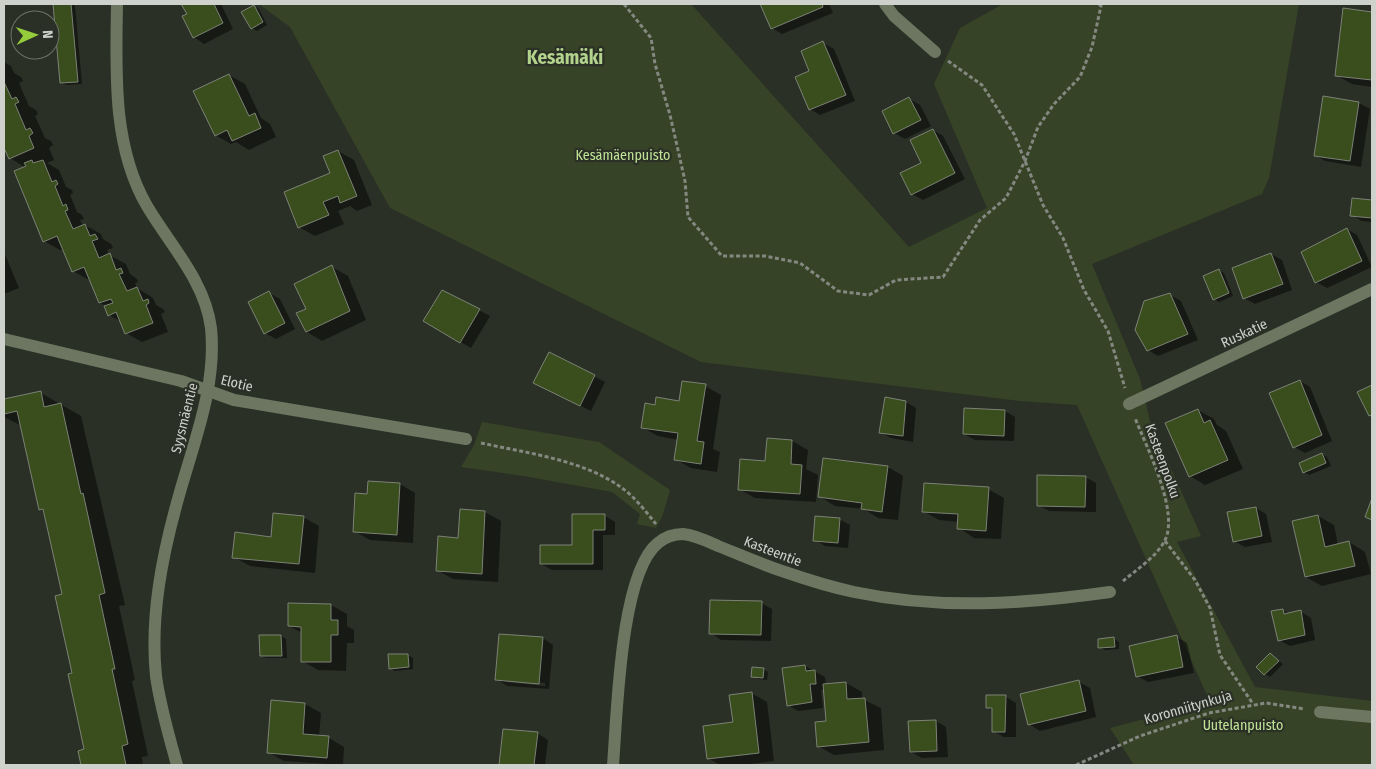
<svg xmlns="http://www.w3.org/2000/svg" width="1376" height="769" viewBox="0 0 1376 769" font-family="'Fira Sans Condensed',sans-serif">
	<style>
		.green { fill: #364326 }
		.shadow { fill: #0007; fill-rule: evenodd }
		.building { fill: #394d1d; stroke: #7c8276 }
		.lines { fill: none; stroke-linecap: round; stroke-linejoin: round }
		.path { stroke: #848880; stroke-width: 3; stroke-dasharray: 4 2.5; stroke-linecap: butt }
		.minor { stroke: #6c7661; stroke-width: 12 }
		.labels { text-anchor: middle; stroke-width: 4.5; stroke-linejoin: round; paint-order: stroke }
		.park-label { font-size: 14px; fill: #c0e397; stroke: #2b3026 }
		.street-label { font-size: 14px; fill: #cfd2cc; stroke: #2b3026 }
		.district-label { font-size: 19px; font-weight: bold; fill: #b3d38d; stroke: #2b3026 }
	</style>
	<rect width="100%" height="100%" fill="#2b3026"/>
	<!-- green -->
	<g class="green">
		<path d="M259,4H691L909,247L987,208L934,84L960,28L1003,4H1299L1269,178L1262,194L1092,264L1140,379L1150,421L1201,536L1177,542L1255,687L1372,701V765H1134L1110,728L1210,702L1077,405L1020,401L701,362L390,208L290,27Z"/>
		<path d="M482,422L599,442L670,490L662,517L656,528L637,524L640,514L612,492L524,476L461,467L474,445Z"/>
	</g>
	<!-- shadow -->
	<g class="shadow">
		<path d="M72,4L75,6L82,84L66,85L61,82L54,5Z"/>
		<path d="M183,4H221L233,29L204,44L194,37L188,15Z"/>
		<path d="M762,4H829L833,13L782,34L772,28Z"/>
		<path d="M254,6L259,9L267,25L257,31L252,28Z"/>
		<path d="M1345,9L1372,13V87L1352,84L1336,75Z"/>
		<path d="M823,43L834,49L855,101L820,115L810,109L811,72Z"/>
		<path d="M4,62L11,66L14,73L21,77L23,81L19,83L29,106L36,110L38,114L35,116L45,138L51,141L53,145L49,148L54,160L47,163L59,170L66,187L72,190L73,193L70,195L77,212L82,215L84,219L80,220L83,226L85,225L101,234L103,239L111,244L113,248L107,250L109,255L126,264L130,274L137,279L138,282L135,283L137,288L153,298L156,305L163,309L165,312L161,314L168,332L142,342L126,333L122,322L109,315L107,306L100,303L91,280H89L73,271L64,249L60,250L44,241L26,168L10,158L4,145Z"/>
		<path d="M229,75L245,84L261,118L270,124L276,137L249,150L236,142L231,144L215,135Z"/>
		<path d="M1324,97L1359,103L1370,109L1361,167L1325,161L1315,155Z"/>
		<path d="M909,99L920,105L931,126L905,139L894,133Z"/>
		<path d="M933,130L943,136L965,179L923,200L912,194Z"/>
		<path d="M338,151L354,160L372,205L357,211L350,206L338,211L344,224L315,236L299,227L331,174Z"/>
		<path d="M1353,199L1372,201V222L1362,221L1351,215Z"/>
		<path d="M1347,229L1357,235L1372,267L1327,288L1316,282Z"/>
		<path d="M4,252L19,288L4,294Z"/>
		<path d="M1271,254L1282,260L1292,290L1255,304L1244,298Z"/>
		<path d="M332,267L348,276L366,320L322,341L307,332L308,309Z"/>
		<path d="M1219,270L1224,273L1233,296L1219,302L1214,299Z"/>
		<path d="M442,291L490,316L471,348L425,321Z"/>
		<path d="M269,293L280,299L295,329L276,339L265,333Z"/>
		<path d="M1170,295L1181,301L1198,340L1158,356L1148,350Z"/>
		<path d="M549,353L605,382L591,411L545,388Z"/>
		<path d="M1300,381L1310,387L1332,441L1305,453L1294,447Z"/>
		<path d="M705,386L721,395L713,449L720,452L717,472L691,468L675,459L678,440L658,436L642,427L656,406L680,402Z"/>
		<path d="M41,393L81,416L125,605L119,606L135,680L132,681L148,756L142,757L143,765H82L80,752L86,750L73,674L63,595L45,512L40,509L22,426L4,417V401Z"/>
		<path d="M906,402L916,408L913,442L891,438L880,432Z"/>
		<path d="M1198,410L1214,419L1217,425L1226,431L1243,469L1205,485L1190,476Z"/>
		<path d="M1005,411L1015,417L1014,441L975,440L964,434Z"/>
		<path d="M792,441L808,450L806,469L818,475L816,502L755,498L739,489Z"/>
		<path d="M1322,454L1327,457L1331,466L1309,475L1304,472Z"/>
		<path d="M888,467L903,476L898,520L878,518L864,509L835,506L819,496Z"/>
		<path d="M1085,477L1096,483V512L1049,511L1038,505Z"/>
		<path d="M400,484L415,493L413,543L370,540L354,531L368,495Z"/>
		<path d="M988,489L1004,498L1001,539L974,538L959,528V522L939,520L923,511Z"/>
		<path d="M1256,508L1266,514L1272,542L1245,547L1234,541Z"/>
		<path d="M461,510L485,512L501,521L498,582L453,579L437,570L459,539Z"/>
		<path d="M605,516L615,522V535H603V570H552L541,564L574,547Z"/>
		<path d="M1318,516L1334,525L1338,545L1349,542L1365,552L1371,574L1322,586L1306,577Z"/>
		<path d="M303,517L319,526L315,573L250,566L234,557L272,538Z"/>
		<path d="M839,519L850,525L848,548L825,546L815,540Z"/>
		<path d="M761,603L772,609L771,641L721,640L711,633Z"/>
		<path d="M331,605L347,614V626L354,630V643H347L346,671L318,670L302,661V633L289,626Z"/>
		<path d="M1282,610L1290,614L1301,612L1311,618L1315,640L1290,646L1279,640Z"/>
		<path d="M281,636L286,639L287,658H266L261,656Z"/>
		<path d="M1177,637L1187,643L1194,673L1148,682L1137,676Z"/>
		<path d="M543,638L553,645L549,689L507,686L497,679ZM506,680L545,683V686L506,682Z"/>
		<path d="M1114,639L1119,642V649L1105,650L1100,647Z"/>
		<path d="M1270,654L1283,664L1270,677L1265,674Z"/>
		<path d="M408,655L413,658V669L395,671L390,668Z"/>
		<path d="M805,666L825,677L826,685L846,683L862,692V699L881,708L884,750L834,755L818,746L828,722L825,690H821L823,708L798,711L788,705Z"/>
		<path d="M763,669L768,672L767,680L758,679L753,676Z"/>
		<path d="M1079,682L1090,688L1096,717L1040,731L1029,724Z"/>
		<path d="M751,693L767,702L774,761L742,765H720L708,758L734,723Z"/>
		<path d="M1006,697L1016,703V737H1004L993,731V711L987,707Z"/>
		<path d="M305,704L321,713L319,737L329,738L344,747L343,765L284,761L268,752Z"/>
		<path d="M936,721L946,727L948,757L922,758L911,752Z"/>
		<path d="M504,730L537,733L548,740L545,765H501Z"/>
	</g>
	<!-- building -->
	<g class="building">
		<path d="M53,4H71L78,82L60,83Z"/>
		<path d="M181,4H214L223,23L193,38L182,16L187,14Z"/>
		<path d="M760,4H822L823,7L771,29Z"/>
		<path d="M254,5L263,22L251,29L241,12Z"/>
		<path d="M1343,8L1372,12V80L1335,76Z"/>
		<path d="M823,41L846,95L809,110L795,77L809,71L801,51Z"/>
		<path d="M229,74L249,116L255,113L261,128L232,141L227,130L215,136L193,91Z"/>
		<path d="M4,82L12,99L16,97L19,102L15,104L26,130L30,128L33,133L29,136L34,148L9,159L4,148Z"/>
		<path d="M1323,96L1359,102L1350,161L1314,156Z"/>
		<path d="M909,97L921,120L893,134L882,111Z"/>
		<path d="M933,129L955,173L911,195L900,173L921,163L910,140Z"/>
		<path d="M338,150L357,196L340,203L338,196L323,202L329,215L298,228L284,192L330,173L323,156Z"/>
		<path d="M32,160L33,163L43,160L52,182L56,180L58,184L55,186L63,206L66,204L68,210L65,211L73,229L85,224L90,236L95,234L98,239L92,241L99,258L110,253L116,270L121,268L123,273L119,274L127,291L137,287L143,301L148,299L149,303L146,305L153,323L125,334L116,312L108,316L104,306L113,303L111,299L99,303L84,267L72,272L57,236L43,242L14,171L26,166L24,163Z"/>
		<path d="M1352,198L1372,200V218L1350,216Z"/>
		<path d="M1347,228L1362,261L1315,283L1301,252Z"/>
		<path d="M1271,253L1283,284L1243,299L1232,268Z"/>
		<path d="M332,265L350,311L306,332L296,313L306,309L294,284Z"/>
		<path d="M1219,269L1229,293L1213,300L1203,276Z"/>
		<path d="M442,290L480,309L460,343L423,321Z"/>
		<path d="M269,291L285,323L264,334L248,302Z"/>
		<path d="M1170,293L1188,334L1147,351L1135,330L1144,301Z"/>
		<path d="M549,352L595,375L580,406L533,383Z"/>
		<path d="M1300,380L1322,435L1293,448L1269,393Z"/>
		<path d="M682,381L706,384L697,441L704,442L701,464L674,460L678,433L641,428L645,403L655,405L656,397L679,401Z"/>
		<path d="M1372,385V415L1369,416L1357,392Z"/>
		<path d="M41,391L44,407L61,403L81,494L83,493L105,593L99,595L115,669H112L128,744L122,746L126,765H81L78,751L84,749L68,674L72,673L55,596L62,594L43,509L39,510L17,411L4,414V399Z"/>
		<path d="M885,397L906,401L903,436L879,433Z"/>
		<path d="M964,408L1005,410L1004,436L963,434Z"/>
		<path d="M1198,409L1204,423L1210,420L1228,460L1189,477L1165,423Z"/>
		<path d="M767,438L792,440L791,464L802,465L800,494L738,490L740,459L765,461Z"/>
		<path d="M1322,453L1326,463L1303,473L1299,463Z"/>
		<path d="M823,458L888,466L882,512L861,509L862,503L818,497Z"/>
		<path d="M1037,475L1086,476L1085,507L1037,506Z"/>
		<path d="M368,481L400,483L397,535L353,532L355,493L367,494Z"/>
		<path d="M924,483L989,487L986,531L957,529L958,514L922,512Z"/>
		<path d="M1372,498V520L1365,517Z"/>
		<path d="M1256,507L1262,536L1233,542L1227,512Z"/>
		<path d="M460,509L485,511L482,574L436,571L438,536L458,538Z"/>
		<path d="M273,513L304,516L299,564L232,558L235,532L271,537Z"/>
		<path d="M572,514H605V530H593V564H540V545H572Z"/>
		<path d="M1318,515L1325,547L1349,541L1355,566L1305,577L1292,521Z"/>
		<path d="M815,516L840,518L838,543L813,541Z"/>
		<path d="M710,600L762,601L761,635L709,634Z"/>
		<path d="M288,603L331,604V620H338V635H331V662H301V627L288,626Z"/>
		<path d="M1283,609L1284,614L1301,610L1305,635L1278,641L1271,611Z"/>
		<path d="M499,634L543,637L539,684L495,680Z"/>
		<path d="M259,635H281L282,656H260Z"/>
		<path d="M1177,635L1183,667L1136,677L1129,646Z"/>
		<path d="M1114,637L1115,647L1098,648V639Z"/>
		<path d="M1270,653L1279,661L1264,675L1256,667Z"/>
		<path d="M388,654H408L409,667L389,669Z"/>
		<path d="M805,665L806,671L815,670L816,684H810L812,702L787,706L782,668Z"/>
		<path d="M752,667L764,668L763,678L751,677Z"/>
		<path d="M1079,680L1086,711L1028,725L1020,694Z"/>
		<path d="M846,682L847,699L865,698L869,742L817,747L815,722L826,721L823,684Z"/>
		<path d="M752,692L759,753L707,759L703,726L733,722L729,695Z"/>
		<path d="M986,695H1006L1005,732H992V708H986Z"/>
		<path d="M271,700L305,703L303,734L329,736L327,758L267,753Z"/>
		<path d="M936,720L937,751L910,752L908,721Z"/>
		<path d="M503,729L538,732L534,765H499Z"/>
	</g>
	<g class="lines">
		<!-- path -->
		<g class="path">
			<path d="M624,4L651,38L655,64L670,115L678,150L685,181L688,217L722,256H765L800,263L838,291L869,295L896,280L943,277L980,220L1006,198L1025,161L1038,127L1054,104L1080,77L1092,47L1101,6L1099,4"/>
			<path d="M948,61L982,85L1014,134L1043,205L1063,238L1084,290L1108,331L1125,388"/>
			<path d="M481,443C527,453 584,460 622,488C635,497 646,512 656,524"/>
			<path d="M1165,541L1195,580L1210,608L1220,655L1253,704"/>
			<path d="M1123,581C1136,570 1155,558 1164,542C1181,514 1146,446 1135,418"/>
			<path d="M1076,765L1140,736L1209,713L1266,703L1305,709"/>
		</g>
		<!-- minor -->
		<g class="minor">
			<path d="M117,4C116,71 112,146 147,206C170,245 205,281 211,328C217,387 193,444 178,499C162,556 150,617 156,676C160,706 169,736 177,765"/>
			<path d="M885,4L894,16L935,52"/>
			<path d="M4,339L181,381L234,400L466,439"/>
			<path d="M1129,404L1372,289"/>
			<path d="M1320,712L1372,717"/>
			<path d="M613,765C617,716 620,573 658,543C665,537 674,534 683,534C695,535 707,541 718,546C741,555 763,565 785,572C808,580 831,587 854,592C940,610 1025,604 1110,592"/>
		</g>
	</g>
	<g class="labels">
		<!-- park labels -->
		<g class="park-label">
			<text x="623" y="160">Kesämäenpuisto</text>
			<text x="1243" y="730">Uutelanpuisto</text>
		</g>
		<!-- street labels -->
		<g class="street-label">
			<text transform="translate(1244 333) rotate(-25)" y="5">Ruskatie</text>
			<text transform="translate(237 383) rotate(14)" y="5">Elotie</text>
			<text transform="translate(184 418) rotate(-76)" y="5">Syysmäentie</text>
			<text transform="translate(1163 461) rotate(70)" y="5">Kasteenpolku</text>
			<text transform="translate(773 551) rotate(21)" y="5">Kasteentie</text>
			<text transform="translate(1188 707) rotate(-16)" y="5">Koronniitynkuja</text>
		</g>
		<!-- district labels -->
		<g class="district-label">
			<text x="565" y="64">Kesämäki</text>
		</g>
	</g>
	<!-- border -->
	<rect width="1376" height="769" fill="none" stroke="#cfd2cc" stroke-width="10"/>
	<!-- north arrow -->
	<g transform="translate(35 35) rotate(87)"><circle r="24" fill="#2b3026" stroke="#6d7168"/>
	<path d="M0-4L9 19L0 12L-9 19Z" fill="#95cc3b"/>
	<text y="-8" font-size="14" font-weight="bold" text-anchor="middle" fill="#cfd2cc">N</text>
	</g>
</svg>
